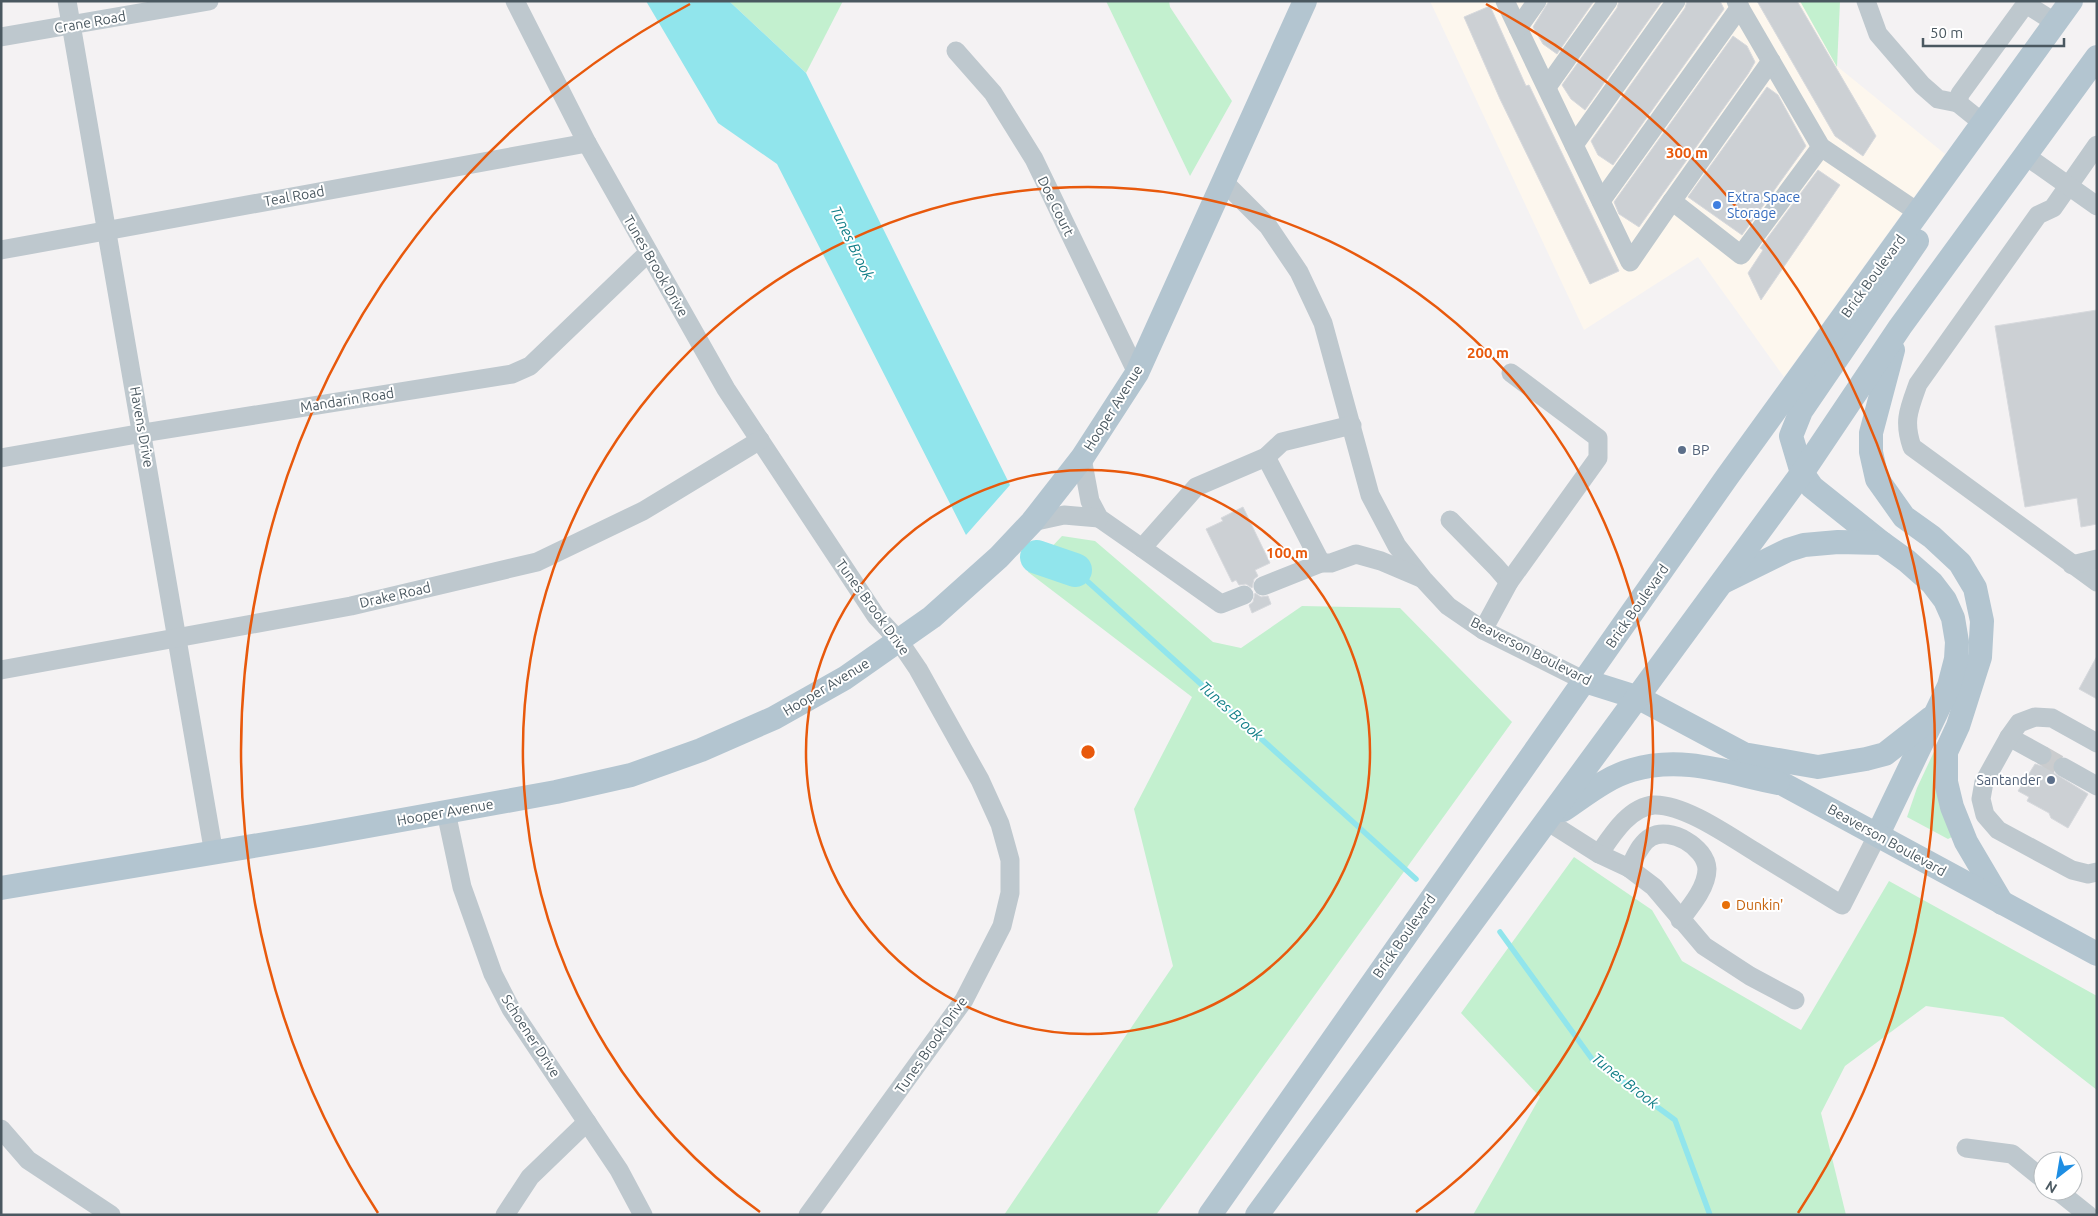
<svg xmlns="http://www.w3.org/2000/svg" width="2098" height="1216" viewBox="0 0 2098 1216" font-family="Ubuntu,sans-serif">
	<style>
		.commercial { fill: #fdf7ee }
		.green { fill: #c3f0cf }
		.water { fill: #91e5ec }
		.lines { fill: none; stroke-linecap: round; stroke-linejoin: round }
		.stream { stroke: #91e5ec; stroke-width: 5.5 }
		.river { stroke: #91e5ec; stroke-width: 34 }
		.building { fill: #ccd0d4; stroke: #d7d9dd }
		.minor-tunnel { stroke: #caccce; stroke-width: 19; stroke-dasharray: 19 9; stroke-linecap: butt }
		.minor { stroke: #bec8ce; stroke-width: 19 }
		.major { stroke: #b3c5d0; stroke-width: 24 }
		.ring { fill: none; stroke: #e8590c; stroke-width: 2.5 }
		.shop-dot { fill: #3f7fe0; stroke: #fff; stroke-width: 2 }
		.service-dot { fill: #5c6f8a; stroke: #fff; stroke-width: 2 }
		.food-dot { fill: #e8710a; stroke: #fff; stroke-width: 2 }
		.labels { text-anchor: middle; stroke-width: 4; stroke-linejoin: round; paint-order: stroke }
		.street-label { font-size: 14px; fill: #4a5860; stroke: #fff }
		.shop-label { font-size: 14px; fill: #366cbe; stroke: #fff; text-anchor: start }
		.service-label { font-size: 14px; fill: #4e5e75; stroke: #fff; text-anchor: start }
		.food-label { font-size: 14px; fill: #c56008; stroke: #fff; text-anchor: start }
		.water-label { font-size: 15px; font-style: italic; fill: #107e87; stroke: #fff }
		.centre { fill: #e8590c; stroke: #fff; stroke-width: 2.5 }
		.ring-label { font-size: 15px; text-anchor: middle; font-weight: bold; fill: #e8590c; stroke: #fff; stroke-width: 4; stroke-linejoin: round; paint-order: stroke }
	</style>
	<rect width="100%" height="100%" fill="#f4f2f3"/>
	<!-- commercial -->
	<path class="commercial" d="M1800,1L1838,67L1945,154L1784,377L1698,257L1584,330L1430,1Z"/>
	<!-- green -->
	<g class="green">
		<path d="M729,1H843L806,73Z"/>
		<path d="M1106,1H1169L1170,7L1232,101L1190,176Z"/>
		<path d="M1800,1H1840L1837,67Z"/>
		<path d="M1062,536L1095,541L1213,642L1241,648L1302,606L1400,608L1512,722L1156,1215H1004L1173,966L1134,809L1192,697L1028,572Z"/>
		<path d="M1939,741L1952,837L1948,839L1907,817L1917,788Z"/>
		<path d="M1574,857L1652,910L1682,961L1801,1030L1889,881L2097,996V1090L2003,1017L1926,1006L1845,1066L1821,1113L1846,1215H1473L1540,1097L1461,1013Z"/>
	</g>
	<!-- water -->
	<path class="water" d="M646,1H729L806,73L1010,485L966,535L777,164L718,123Z"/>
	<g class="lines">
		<!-- stream -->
		<g class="stream">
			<path d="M1075,570L1416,879"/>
			<path d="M1500,932L1592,1059L1675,1120L1710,1215"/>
		</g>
		<!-- river -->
		<path class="river" d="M1037,557L1075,570"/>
	</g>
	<!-- building -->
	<g class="building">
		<path d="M1549,1H1594L1557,54L1543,44L1533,27Z"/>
		<path d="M1619,1H1662L1585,110L1571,99L1562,85L1617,8Z"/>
		<path d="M1687,1H1720L1724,9L1613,165L1598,155L1591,141L1685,8Z"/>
		<path d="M1757,1H1797L1876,136L1863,156L1835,136Z"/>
		<path d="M1490,6L1526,86L1529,85L1619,271L1590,284L1500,99L1464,17Z"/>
		<path d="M1733,36L1747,46L1755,62L1748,74L1639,227L1619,214L1614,202Z"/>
		<path d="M1767,87L1778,95L1806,146L1742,235L1688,197Z"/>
		<path d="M1818,170L1840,185L1761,300L1748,273L1763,250L1760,248Z"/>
		<path d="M2097,310V524L2081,527L2077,498L2025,507L1995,326Z"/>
		<path d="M1243,507L1270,563L1255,570L1258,576L1254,579L1252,588L1246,584L1239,585L1236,580L1232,582L1206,529L1223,521L1221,518Z"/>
		<path d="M1255,593L1261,597L1268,596L1271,604L1252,613L1249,605L1253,602Z"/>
		<path d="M2097,656V699L2079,689Z"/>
		<path d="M2052,752L2060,756L2053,762L2052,768L2054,773L2088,794L2068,828L2051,818L2049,813L2027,801L2029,797L2018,791L2035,764L2042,766L2048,764L2052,760Z"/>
	</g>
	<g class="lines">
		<!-- minor-tunnel -->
		<path class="minor-tunnel" d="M2042,755L2063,767"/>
		<!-- minor -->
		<g class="minor">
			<path d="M67,1L214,854"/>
			<path d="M515,1L587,143L726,389L876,616L899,641L918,669L980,780L1000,824L1010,860V893L1002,926L964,1000L808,1215"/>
			<path d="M1505,1L1630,262L1672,201L1741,255L1821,147"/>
			<path d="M1736,1L1821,147L1919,213"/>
			<path d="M1866,1L1878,34L1922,85L1938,99L1958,103"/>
			<path d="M1518,28L1537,1"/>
			<path d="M1,37L209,1"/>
			<path d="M956,51L993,93L1034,159L1137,373"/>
			<path d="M1547,87L1608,1"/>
			<path d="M1984,124L1958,103L1960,94L2022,9L2029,6L2056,23"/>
			<path d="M1574,145L1676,1"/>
			<path d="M2097,145L2053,208L2038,215L1918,384C1909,409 1903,421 1912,447L2097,582"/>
			<path d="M2026,156L2097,206"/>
			<path d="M1224,182L1268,226L1299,272L1323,323L1370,495L1397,546L1423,579L1448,606L1483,630L1585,681"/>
			<path d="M1601,201L1740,7"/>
			<path d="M1672,201L1771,61"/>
			<path d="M1,250L587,143"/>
			<path d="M1266,457L1321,563"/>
			<path d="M1,458L143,433L512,374L530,366L648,253"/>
			<path d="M1082,458L1090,501L1099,518L1142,548L1196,487L1266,457L1282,442L1352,425"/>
			<path d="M1450,520L1496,567L1509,582"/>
			<path d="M1032,522L1064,515L1099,518"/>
			<path d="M1142,548L1221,604L1244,595"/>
			<path d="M2072,565L2097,559"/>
			<path d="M1263,586L1321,563H1331L1356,554L1381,561L1421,578"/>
			<path d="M1483,630L1509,582L1598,458V438L1511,373"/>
			<path d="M1,670L351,606L537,562L643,511L760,440"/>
			<path d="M2009,737L2042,755"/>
			<path d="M2097,743L2052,718L2035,717L2019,723L2009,737L1984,782L1981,799L1985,815L1998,830L2072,870L2088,874L2097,872"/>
			<path d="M2063,767L2097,786"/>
			<path d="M446,812L462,887L493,974L511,1009L619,1170L643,1215"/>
			<path d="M1547,821L1599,854C1612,835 1629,807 1654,805C1685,804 1732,838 1757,853C1786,871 1814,888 1842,905L1878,834"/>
			<path d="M1599,854L1629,868L1654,887L1704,946L1750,976L1795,1000"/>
			<path d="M1629,868C1635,858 1640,843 1651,837C1670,826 1706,847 1707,869C1707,887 1691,906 1680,920"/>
			<path d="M1,1129L28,1160L111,1215"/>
			<path d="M1966,1148L2012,1154L2043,1179"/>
			<path d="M2058,1191L2088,1215"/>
			<path d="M505,1215L530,1177L587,1122"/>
		</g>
		<!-- major -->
		<g class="major">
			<path d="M1893,350L1871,433V452L1877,479L1904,517L1932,537L1960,563L1975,588L1982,621L1980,657L1958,726L1946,752V782L1952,807L1966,842L2002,903"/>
			<path d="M1882,543L1812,487L1802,473L1791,436L1801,411L1917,241"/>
			<path d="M1723,582L1788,550L1804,545L1838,542L1882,543L1907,561L1932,583L1945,600L1953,618L1957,642L1956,659L1949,686L1878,834"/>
			<path d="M1585,681L1639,698L1744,754L1783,784L2097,954"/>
			<path d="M1749,755L1818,767L1866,759L1885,754L1931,718"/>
			<path d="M1563,810C1584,796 1607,777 1632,770C1683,755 1728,773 1778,783"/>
			<path d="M1,888L313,836L556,792L631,775L701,750L774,718L845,678L932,617L999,557L1032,522L1082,458L1137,373L1305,1"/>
			<path d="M1210,1215L1727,477L2071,1"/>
			<path d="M1257,1215L1802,473L1900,327L2097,57"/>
		</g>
	</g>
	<!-- distance rings -->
	<g class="ring">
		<circle cx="1088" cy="752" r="282"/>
		<path d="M760 1212A565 565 0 1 1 1416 1212"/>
		<path d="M378 1213A847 847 0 0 1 690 4M1486 4A847 847 0 0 1 1798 1213"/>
	</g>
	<!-- markers -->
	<circle class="shop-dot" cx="1717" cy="205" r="5"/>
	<g class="service-dot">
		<circle cx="1682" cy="450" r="5"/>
		<circle cx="2051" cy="780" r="5"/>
	</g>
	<circle class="food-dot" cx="1726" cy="905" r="5"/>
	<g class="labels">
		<!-- street labels -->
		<g class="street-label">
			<text transform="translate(90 22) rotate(-10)" y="5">Crane Road</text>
			<text transform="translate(294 196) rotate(-10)" y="5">Teal Road</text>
			<text transform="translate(1056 206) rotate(64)" y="5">Doe Court</text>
			<text transform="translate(656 266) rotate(60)" y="5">Tunes Brook Drive</text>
			<text transform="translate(1873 276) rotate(-54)" y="5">Brick Boulevard</text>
			<text transform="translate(347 400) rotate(-9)" y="5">Mandarin Road</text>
			<text transform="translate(1113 408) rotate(-58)" y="5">Hooper Avenue</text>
			<text transform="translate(142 427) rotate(80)" y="5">Havens Drive</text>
			<text transform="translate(395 595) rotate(-13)" y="5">Drake Road</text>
			<text transform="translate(1637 606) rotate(-55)" y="5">Brick Boulevard</text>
			<text transform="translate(873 607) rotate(54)" y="5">Tunes Brook Drive</text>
			<text transform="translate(1531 651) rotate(27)" y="5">Beaverson Boulevard</text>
			<text transform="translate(826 687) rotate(-31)" y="5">Hooper Avenue</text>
			<text transform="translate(445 812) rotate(-10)" y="5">Hooper Avenue</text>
			<text transform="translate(1887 840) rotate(29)" y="5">Beaverson Boulevard</text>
			<text transform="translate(1404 936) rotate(-55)" y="5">Brick Boulevard</text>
			<text transform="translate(531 1036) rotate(57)" y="5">Schoener Drive</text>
			<text transform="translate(931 1045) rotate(-55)" y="5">Tunes Brook Drive</text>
		</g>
		<!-- shop labels -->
		<g class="shop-label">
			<text x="1727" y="202">Extra Space<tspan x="1727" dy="16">Storage</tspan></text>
		</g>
		<!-- service labels -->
		<g class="service-label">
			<text x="1692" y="455">BP</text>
			<text x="2041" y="785" text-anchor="end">Santander</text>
		</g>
		<!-- food labels -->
		<g class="food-label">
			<text x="1736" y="910">Dunkin'</text>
		</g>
		<!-- water labels -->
		<g class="water-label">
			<text transform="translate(852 243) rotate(64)" y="5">Tunes Brook</text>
			<text transform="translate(1231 711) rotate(42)" y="5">Tunes Brook</text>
			<text transform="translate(1625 1081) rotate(38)" y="5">Tunes Brook</text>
		</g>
	</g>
	<circle cx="1088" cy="752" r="8" class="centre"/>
	<g class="ring-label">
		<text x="1687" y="158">300 m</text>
		<text x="1488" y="358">200 m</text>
		<text x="1287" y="558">100 m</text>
	</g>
	<!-- border -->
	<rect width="2098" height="1216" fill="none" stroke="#4a5860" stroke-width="5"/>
	<!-- north arrow -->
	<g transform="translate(2058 1176) rotate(211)"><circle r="24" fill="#ffffff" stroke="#b7bcbf"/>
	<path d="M0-4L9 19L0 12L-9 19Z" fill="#1e8ee3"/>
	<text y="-8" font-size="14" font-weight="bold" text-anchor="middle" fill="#4a5860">N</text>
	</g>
	<!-- scale -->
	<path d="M1923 38v8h141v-8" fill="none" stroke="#4a5860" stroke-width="2.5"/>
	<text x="1930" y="38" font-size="15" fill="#4a5860" stroke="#ffffff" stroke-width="4" paint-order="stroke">50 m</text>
</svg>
